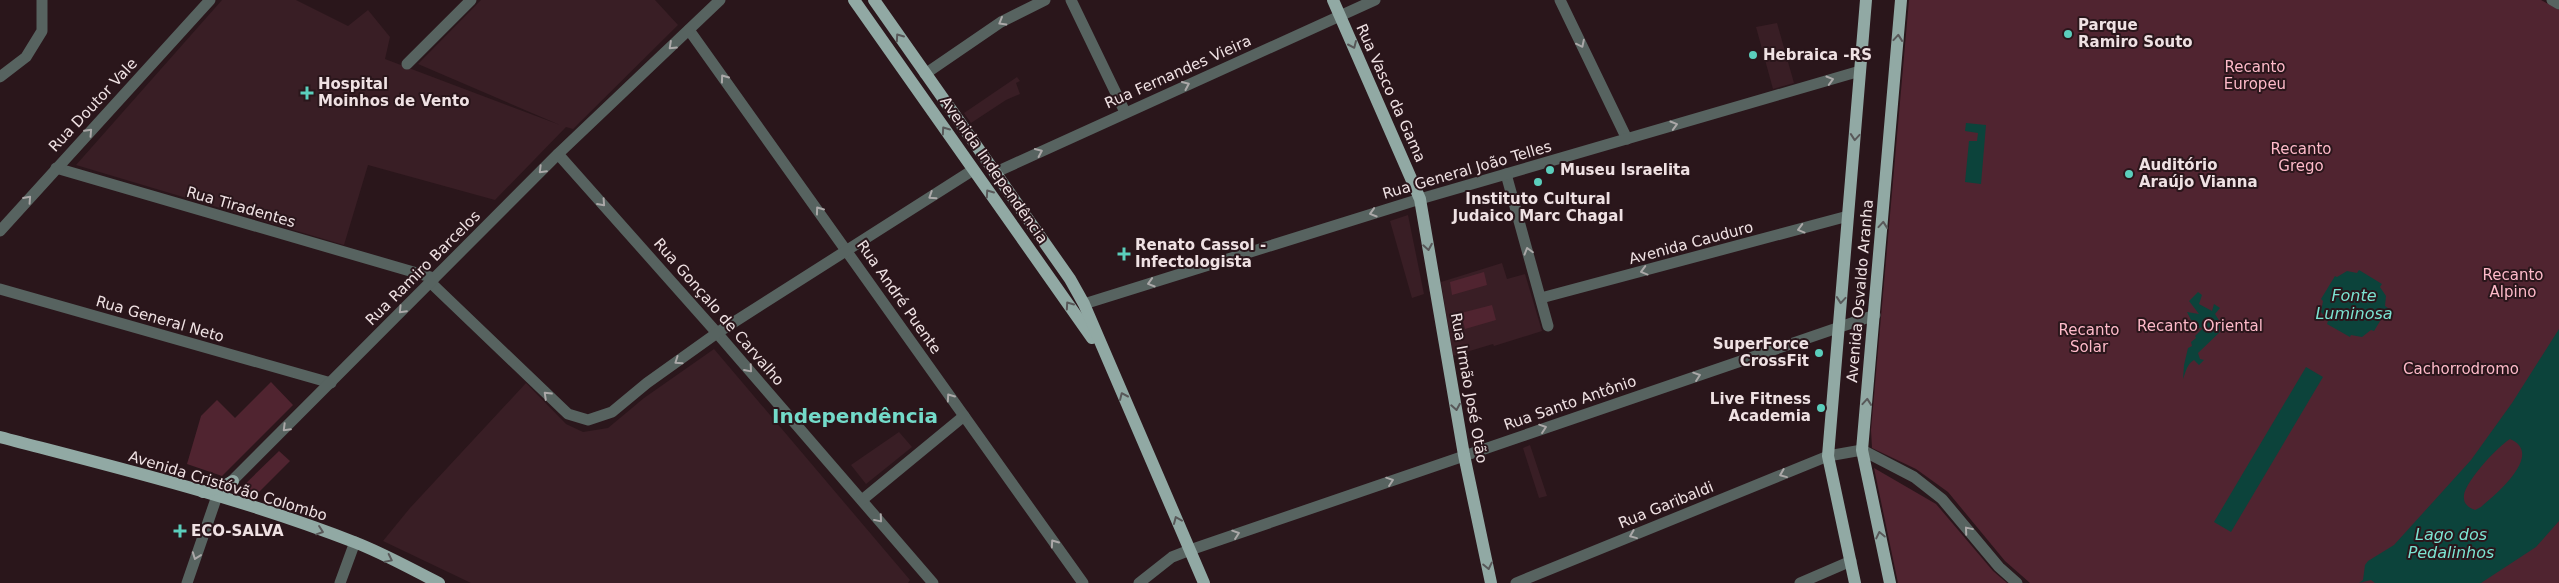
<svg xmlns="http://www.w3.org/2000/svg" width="2559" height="583" viewBox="0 0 2559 583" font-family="'DejaVu Sans',sans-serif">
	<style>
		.built { fill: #391e25 }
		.green { fill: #502430 }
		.water { fill: #0c433b; fill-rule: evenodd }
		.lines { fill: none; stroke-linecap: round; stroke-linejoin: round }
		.minor { stroke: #576360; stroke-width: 11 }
		.major { stroke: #91a9a4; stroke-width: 12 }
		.oneway { stroke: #aba8a8 }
		.oneway2 { stroke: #585859 }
		.poi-dot { fill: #5bcebc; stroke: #2a161b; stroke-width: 2 }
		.labels { text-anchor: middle; stroke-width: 4; stroke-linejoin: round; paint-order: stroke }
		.poi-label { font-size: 15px; font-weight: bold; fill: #efe1e3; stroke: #2a161b; text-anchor: start }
		.park-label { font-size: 15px; fill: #febac9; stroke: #2a161b }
		.street-label { font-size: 15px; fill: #efe1e3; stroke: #2a161b }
		.water-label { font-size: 16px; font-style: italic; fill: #7be3d1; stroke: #2a161b }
		.district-label { font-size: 20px; font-weight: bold; fill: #73dac9; stroke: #2a161b }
	</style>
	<rect width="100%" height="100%" fill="#2a161b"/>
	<!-- built -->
	<g class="built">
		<path d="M222,0H296L348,26L368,10L390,37L385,59L560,125L418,64L481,0H655L678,25L573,129L566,127L495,200L368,165L344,245L76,165Z"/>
		<path d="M1777,23L1794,83L1773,89L1756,27Z"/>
		<path d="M1017,77L1020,81L1016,83L1020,94L1006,100L971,123L964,113Z"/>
		<path d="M1408,215L1424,294L1412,298L1390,221Z"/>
		<path d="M1502,263L1507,279L1525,274L1542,331L1494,346L1493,344L1453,356L1441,282Z"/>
		<path d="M714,349L910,580L908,583H471L383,541L410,508L526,383L566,424L583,432L608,428L644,398Z"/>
		<path d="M899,432L912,447L866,484L851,465Z"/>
		<path d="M1530,445L1547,496L1539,498L1523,448Z"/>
	</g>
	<!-- green -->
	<g class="green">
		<path d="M1909,0H2541L2559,10V583H2030L2005,561L1948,492L1916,469L1872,448L1871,430Z"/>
		<path d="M1484,272L1487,285L1452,295L1450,282Z"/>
		<path d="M1492,305L1496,320L1465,329L1461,313Z"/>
		<path d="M271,382L293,405L222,476L187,464L201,416L217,400L235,418Z"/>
		<path d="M279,451L290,461L256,495L240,489Z"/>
		<path d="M1874,468L1936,504L1993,571L2007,583H1898Z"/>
	</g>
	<!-- water -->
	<g class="water">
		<path d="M1966,123L1986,125L1981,184L1965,182L1969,141H1977L1978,133L1965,131Z"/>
		<path d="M2359,270L2382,284L2380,287L2386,296L2385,306L2388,308L2374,331L2371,330L2362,337L2351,335L2350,337L2327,324L2328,321L2321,312L2323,301L2321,299L2335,276L2337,277L2347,271L2357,273Z"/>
		<path d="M2198,292L2202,295L2199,304L2212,311L2214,304L2220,308L2215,314L2222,325H2230V332L2222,330L2198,353L2200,359L2204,360L2199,365L2194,360C2187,364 2186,371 2183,379L2184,365L2188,348L2192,346L2191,342L2196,338L2195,336L2202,329L2201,327L2192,333V322L2187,312L2199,314L2189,301Z"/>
		<path d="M2559,329V521L2536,547L2481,583H2375L2371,580L2359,583L2363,580L2365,565L2368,561L2394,545L2471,460L2512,403ZM2510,439C2545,454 2495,495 2481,507L2475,510C2468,507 2463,504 2464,495C2466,481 2497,447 2510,439Z"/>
		<path d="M2306,367L2323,377L2231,532L2214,522Z"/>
	</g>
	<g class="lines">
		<!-- minor -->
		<g class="minor">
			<path d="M1071,0L1125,112"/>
			<path d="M1560,0L1627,139"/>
			<path d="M2552,0L2559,4"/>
			<path d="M689,30L1083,583"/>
			<path d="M407,64L471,0"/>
			<path d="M925,74L1001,22L1045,0"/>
			<path d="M0,77L26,57L42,31V0"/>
			<path d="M558,154L717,333L933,583"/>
			<path d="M56,168L434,278"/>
			<path d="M994,173L1375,0"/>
			<path d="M1506,174L1548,326"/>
			<path d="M0,231L210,0"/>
			<path d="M430,282L568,414L588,420L612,412L647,383L717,333L973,170"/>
			<path d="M0,289L331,383"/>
			<path d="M1541,298L1848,216"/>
			<path d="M1084,304L1420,199L1860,71"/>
			<path d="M862,500L964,416"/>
			<path d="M187,583L217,496L558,154L720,0"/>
			<path d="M340,583L355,542"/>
			<path d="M1139,583L1172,557L1190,550L1875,315"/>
			<path d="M1516,583L1828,456L1862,450L1914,477L1942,499L1999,567L2017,583"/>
			<path d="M1800,583L1851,561"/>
		</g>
		<!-- major -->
		<g class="major">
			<path d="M854,0L1092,338"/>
			<path d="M874,0L1070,279L1084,304L1204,583"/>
			<path d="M1333,0L1420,199L1464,455L1491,583"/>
			<path d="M0,437C118,468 239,497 354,542C383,553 411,569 439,583"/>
			<path d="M203,492L224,486L233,481"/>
			<path d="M1855,583L1828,456L1866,0"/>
			<path d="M1890,583L1862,450L1901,0"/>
		</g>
	</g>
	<!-- one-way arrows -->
	<defs><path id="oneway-chevron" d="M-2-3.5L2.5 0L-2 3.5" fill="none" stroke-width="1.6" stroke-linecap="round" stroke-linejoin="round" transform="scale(1.25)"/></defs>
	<g class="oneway">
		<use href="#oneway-chevron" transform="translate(1002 22) rotate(150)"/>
		<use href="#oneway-chevron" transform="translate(1581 44) rotate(64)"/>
		<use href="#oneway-chevron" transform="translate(672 46) rotate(137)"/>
		<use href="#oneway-chevron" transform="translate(724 78) rotate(-126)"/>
		<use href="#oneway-chevron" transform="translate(1830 80) rotate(-16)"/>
		<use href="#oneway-chevron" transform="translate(1186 85) rotate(-24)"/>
		<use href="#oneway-chevron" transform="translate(1674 125) rotate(-16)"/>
		<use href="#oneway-chevron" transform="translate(89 132) rotate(-47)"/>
		<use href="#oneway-chevron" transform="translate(1039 152) rotate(-25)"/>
		<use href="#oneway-chevron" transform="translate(542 170) rotate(135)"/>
		<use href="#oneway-chevron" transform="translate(932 196) rotate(147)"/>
		<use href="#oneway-chevron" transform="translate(28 199) rotate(-48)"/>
		<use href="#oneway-chevron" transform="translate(602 203) rotate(48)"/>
		<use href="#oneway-chevron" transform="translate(819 210) rotate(-126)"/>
		<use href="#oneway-chevron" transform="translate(1373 213) rotate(163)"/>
		<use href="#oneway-chevron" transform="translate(1801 229) rotate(165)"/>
		<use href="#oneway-chevron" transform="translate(1528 251) rotate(-106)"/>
		<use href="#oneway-chevron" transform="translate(1644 271) rotate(165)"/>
		<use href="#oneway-chevron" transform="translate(1151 283) rotate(163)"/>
		<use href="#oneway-chevron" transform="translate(402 310) rotate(134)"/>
		<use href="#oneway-chevron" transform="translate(678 361) rotate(145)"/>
		<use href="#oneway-chevron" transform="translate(749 369) rotate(49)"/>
		<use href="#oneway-chevron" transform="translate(1697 376) rotate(-19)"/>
		<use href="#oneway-chevron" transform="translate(547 395) rotate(-136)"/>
		<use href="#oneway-chevron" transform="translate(950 397) rotate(-125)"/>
		<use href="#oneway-chevron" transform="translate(286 428) rotate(135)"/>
		<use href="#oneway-chevron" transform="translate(1543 428) rotate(-19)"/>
		<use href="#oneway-chevron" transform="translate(1783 474) rotate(158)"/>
		<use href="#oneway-chevron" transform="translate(1390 481) rotate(-19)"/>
		<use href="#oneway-chevron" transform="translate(879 519) rotate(50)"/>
		<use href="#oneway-chevron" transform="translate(1968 530) rotate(-130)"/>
		<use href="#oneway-chevron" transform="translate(1236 534) rotate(-19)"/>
		<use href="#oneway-chevron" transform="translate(1633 535) rotate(158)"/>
		<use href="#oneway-chevron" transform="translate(1054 543) rotate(-125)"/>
		<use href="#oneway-chevron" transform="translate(196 556) rotate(110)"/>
	</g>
	<g class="oneway2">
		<use href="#oneway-chevron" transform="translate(899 37) rotate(-125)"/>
		<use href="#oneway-chevron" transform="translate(1898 38) rotate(-85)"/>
		<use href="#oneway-chevron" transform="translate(1353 45) rotate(66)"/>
		<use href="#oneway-chevron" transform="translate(945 130) rotate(-125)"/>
		<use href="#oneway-chevron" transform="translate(1855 137) rotate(95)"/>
		<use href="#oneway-chevron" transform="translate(989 193) rotate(-125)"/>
		<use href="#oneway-chevron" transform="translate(1883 225) rotate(-85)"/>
		<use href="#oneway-chevron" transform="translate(1428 247) rotate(80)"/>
		<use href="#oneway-chevron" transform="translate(1841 300) rotate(95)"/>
		<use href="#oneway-chevron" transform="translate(1069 305) rotate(-125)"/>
		<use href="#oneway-chevron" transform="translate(1123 396) rotate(-114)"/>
		<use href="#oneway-chevron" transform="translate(1867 402) rotate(-85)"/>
		<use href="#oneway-chevron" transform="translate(1456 407) rotate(80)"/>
		<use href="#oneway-chevron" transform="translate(1177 520) rotate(-113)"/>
		<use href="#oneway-chevron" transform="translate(320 531) rotate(19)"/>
		<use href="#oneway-chevron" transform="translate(1880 535) rotate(-102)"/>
		<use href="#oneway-chevron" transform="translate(389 559) rotate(26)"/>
		<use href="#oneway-chevron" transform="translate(1488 566) rotate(78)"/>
	</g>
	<!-- markers -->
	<g class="poi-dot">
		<circle cx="2068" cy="34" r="5"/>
		<circle cx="1753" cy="55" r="5"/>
		<path d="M304.5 85.5h5v5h5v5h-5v5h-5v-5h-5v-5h5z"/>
		<circle cx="1550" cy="170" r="5"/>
		<circle cx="2129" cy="174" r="5"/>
		<circle cx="1538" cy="182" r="5"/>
		<path d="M1121.5 246.5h5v5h5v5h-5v5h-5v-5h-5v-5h5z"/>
		<circle cx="1819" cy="353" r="5"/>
		<circle cx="1821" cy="408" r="5"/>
		<path d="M177.5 523.5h5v5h5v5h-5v5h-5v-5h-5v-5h5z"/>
	</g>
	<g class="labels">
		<!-- poi labels -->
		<g class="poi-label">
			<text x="2078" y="30">Parque<tspan x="2078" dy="17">Ramiro Souto</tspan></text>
			<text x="1763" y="60">Hebraica -RS</text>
			<text x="318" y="89">Hospital<tspan x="318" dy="17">Moinhos de Vento</tspan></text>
			<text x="2139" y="170">Auditório<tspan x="2139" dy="17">Araújo Vianna</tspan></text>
			<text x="1560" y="175">Museu Israelita</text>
			<text x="1538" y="204" text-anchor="middle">Instituto Cultural<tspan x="1538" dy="17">Judaico Marc Chagal</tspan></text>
			<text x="1135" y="250">Renato Cassol -<tspan x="1135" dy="17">Infectologista</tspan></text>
			<text x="1809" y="349" text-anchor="end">SuperForce<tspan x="1809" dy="17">CrossFit</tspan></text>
			<text x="1811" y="404" text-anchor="end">Live Fitness<tspan x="1811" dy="17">Academia</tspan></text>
			<text x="191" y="536">ECO-SALVA</text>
		</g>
		<!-- park labels -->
		<g class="park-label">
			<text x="2255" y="72">Recanto<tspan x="2255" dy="17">Europeu</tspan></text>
			<text x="2301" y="154">Recanto<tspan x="2301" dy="17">Grego</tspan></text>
			<text x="2513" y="280">Recanto<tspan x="2513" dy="17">Alpino</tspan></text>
			<text x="2200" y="331">Recanto Oriental</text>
			<text x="2089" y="335">Recanto<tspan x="2089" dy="17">Solar</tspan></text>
			<text x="2461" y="374">Cachorrodromo</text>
		</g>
		<!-- street labels -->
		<g class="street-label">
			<text transform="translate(1178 72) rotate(-24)" y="5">Rua Fernandes Vieira</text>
			<text transform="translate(1391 93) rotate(66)" y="5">Rua Vasco da Gama</text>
			<text transform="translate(93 105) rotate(-47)" y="5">Rua Doutor Vale</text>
			<text transform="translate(994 170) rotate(55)" y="5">Avenida Independência</text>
			<text transform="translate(1467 170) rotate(-16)" y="5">Rua General João Telles</text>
			<text transform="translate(241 207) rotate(16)" y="5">Rua Tiradentes</text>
			<text transform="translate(1691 243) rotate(-15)" y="5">Avenida Cauduro</text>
			<text transform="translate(423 268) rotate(-45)" y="5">Rua Ramiro Barcelos</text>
			<text transform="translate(1860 291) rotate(-85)" y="5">Avenida Osvaldo Aranha</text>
			<text transform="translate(899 297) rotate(55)" y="5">Rua André Puente</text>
			<text transform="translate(719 312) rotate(49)" y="5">Rua Gonçalo de Carvalho</text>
			<text transform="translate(160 319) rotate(16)" y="5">Rua General Neto</text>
			<text transform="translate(1469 388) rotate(80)" y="5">Rua Irmão José Otão</text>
			<text transform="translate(1570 403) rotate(-19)" y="5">Rua Santo Antônio</text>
			<text transform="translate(228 486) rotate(17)" y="5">Avenida Cristóvão Colombo</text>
			<text transform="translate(1666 505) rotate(-22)" y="5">Rua Garibaldi</text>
		</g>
		<!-- water labels -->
		<g class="water-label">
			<text x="2354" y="301">Fonte<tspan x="2354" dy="18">Luminosa</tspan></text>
			<text x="2451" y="540">Lago dos<tspan x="2451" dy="18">Pedalinhos</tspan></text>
		</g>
		<!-- district labels -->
		<g class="district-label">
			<text x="855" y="423">Independência</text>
		</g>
	</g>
</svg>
